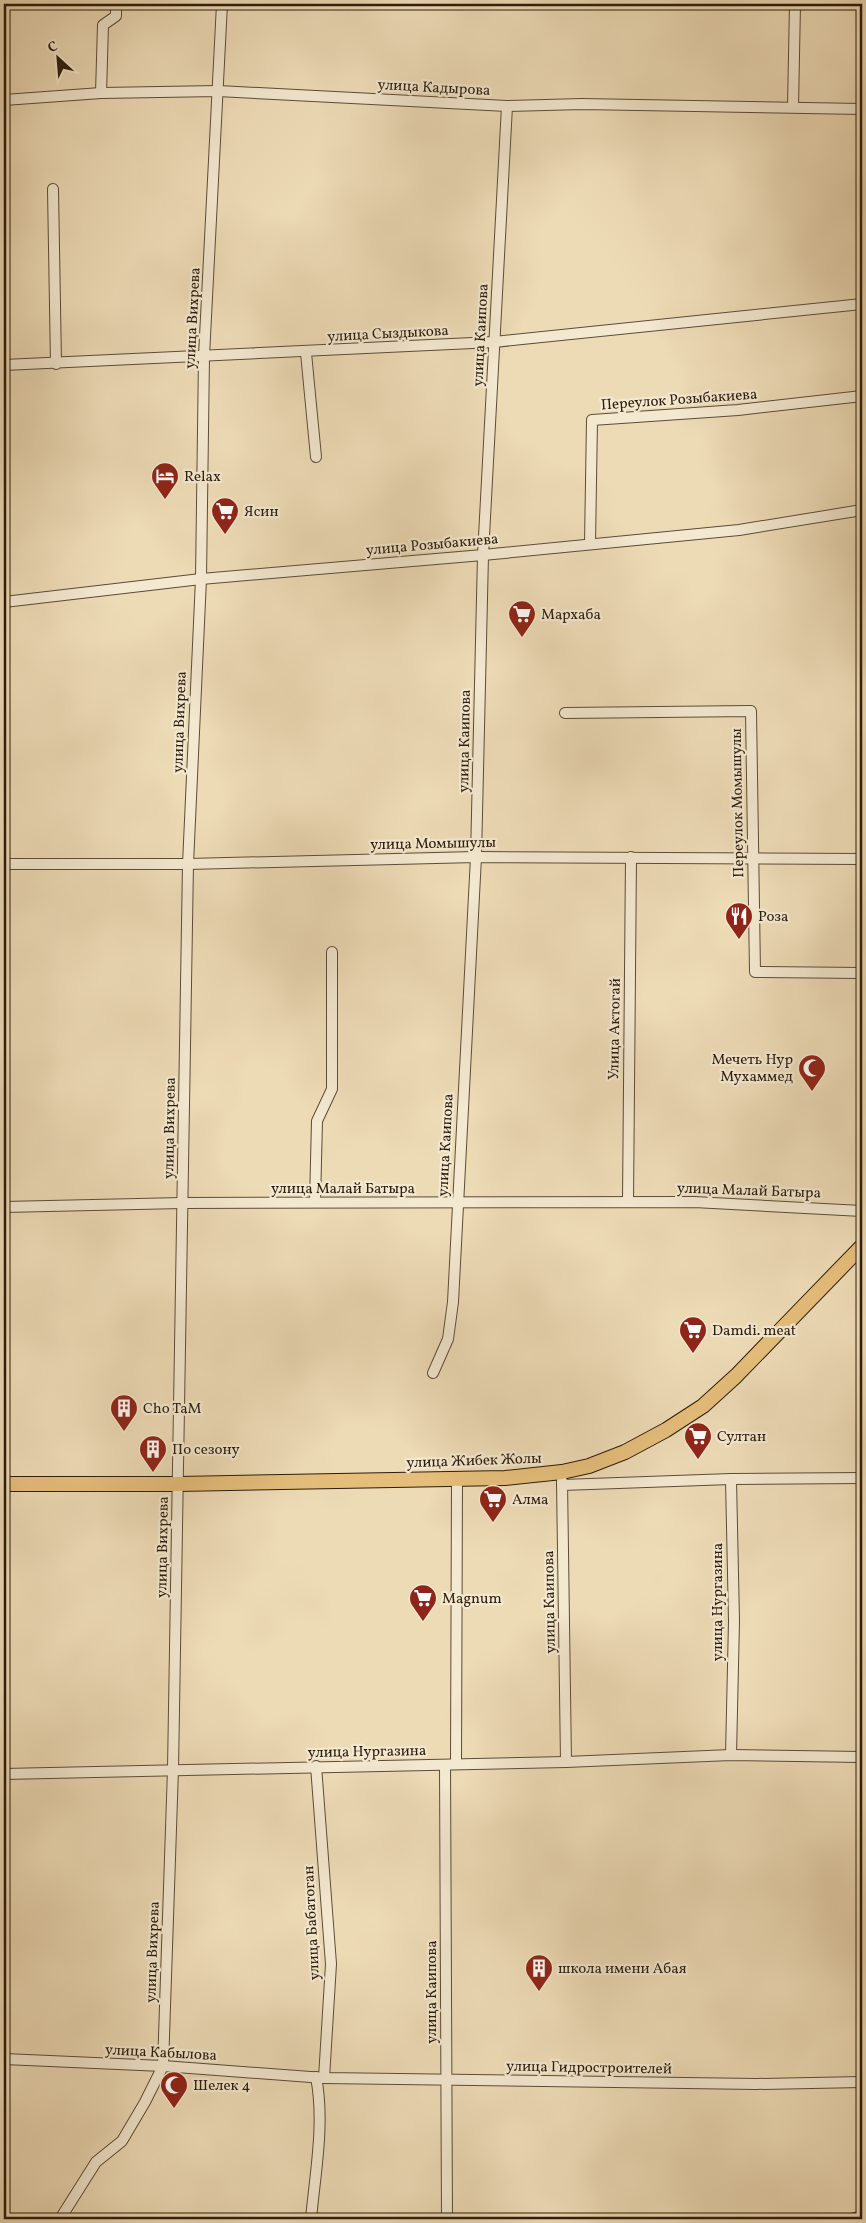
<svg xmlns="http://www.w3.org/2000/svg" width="866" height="2223" viewBox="0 0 866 2223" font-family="Vollkorn,serif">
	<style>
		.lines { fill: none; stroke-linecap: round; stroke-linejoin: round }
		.minor-casing { stroke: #5c4c36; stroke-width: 12 }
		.major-casing { stroke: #2c1c0b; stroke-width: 16 }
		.minor { stroke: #f3e8d0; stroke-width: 10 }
		.major { stroke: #e6be7b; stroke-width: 14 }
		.labels { text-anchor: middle; stroke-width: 4.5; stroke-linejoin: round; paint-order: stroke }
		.street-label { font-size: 15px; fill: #2c1c0b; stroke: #f3e8d0 }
		.poi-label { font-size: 15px; fill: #2c1c0b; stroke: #f3e8d0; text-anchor: start }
	</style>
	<rect width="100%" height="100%" fill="#eddbb6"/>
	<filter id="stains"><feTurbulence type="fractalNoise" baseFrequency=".004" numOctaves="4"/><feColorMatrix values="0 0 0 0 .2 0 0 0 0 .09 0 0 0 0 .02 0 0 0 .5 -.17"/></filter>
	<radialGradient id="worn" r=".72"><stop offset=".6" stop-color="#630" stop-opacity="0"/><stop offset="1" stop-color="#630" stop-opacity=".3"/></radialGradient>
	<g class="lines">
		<!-- minor casing -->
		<g class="minor-casing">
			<g id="minor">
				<path d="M101,93L103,25L116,16V4"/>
				<path d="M4,100L101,93L218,91L507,106L582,104L862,109"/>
				<path d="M793,107L795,4"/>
				<path d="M53,189L56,364"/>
				<path d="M306,353L316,457"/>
				<path d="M4,365L494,342L862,304"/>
				<path d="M590,544L592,420L738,410L862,396"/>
				<path d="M4,602L201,579L483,555L739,530L862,510"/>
				<path d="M565,713L751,711L755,972L862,973"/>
				<path d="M4,864H188L476,857L862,859"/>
				<path d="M315,1202L317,1121L332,1089V952"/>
				<path d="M628,1202L631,857"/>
				<path d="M4,1207L182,1203L694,1202L862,1211"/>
				<path d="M433,1373L448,1339L453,1302L476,857L483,555L507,106"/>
				<path d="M731,1479L734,1621L731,1755"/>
				<path d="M562,1481L566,1762"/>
				<path d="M562,1485L731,1479L862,1478"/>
				<path d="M456,1764L457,1478"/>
				<path d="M445,1765L447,2219"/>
				<path d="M316,1766L331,1964L324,2078"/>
				<path d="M4,1774L566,1762L731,1755L862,1757"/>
				<path d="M4,2059L163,2066L324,2078L756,2084L862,2082"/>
				<path d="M60,2219L96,2162L122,2141L145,2102L163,2066L173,1769L188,864L201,579L204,356L222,4"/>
				<path d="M311,2219C315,2174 325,2123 316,2077"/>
				<path d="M851,2219L862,2216"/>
			</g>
		</g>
		<!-- major casing -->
		<g class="major-casing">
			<path id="major" d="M4,1484H178L505,1478L562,1472L589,1466L625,1452L666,1430L703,1406L736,1376L862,1246"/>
		</g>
		<!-- minor -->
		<use href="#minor" class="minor"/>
		<!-- major -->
		<use href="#major" class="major"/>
	</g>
	<!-- icons -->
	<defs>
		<g id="hotel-pin" transform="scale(1.4375)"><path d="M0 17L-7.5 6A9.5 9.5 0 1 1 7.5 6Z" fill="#8f2418" stroke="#f3e8d0"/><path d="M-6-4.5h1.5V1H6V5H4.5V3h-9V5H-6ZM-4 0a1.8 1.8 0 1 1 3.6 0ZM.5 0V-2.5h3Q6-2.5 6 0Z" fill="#fff"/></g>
		<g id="supermarket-pin" transform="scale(1.4375)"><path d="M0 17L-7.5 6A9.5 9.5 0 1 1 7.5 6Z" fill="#8f2418" stroke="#f3e8d0"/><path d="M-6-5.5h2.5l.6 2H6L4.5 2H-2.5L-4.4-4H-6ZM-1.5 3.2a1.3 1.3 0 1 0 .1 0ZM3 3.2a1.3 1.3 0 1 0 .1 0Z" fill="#fff"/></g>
		<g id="restaurant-pin" transform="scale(1.4375)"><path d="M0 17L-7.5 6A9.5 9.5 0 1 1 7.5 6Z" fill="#8f2418" stroke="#f3e8d0"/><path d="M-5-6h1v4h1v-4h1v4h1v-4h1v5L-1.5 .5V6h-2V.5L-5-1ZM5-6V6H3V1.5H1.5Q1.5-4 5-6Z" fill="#fff"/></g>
		<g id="mosque-pin" transform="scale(1.4375)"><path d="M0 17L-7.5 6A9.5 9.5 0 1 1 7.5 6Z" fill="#8f2418" stroke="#f3e8d0"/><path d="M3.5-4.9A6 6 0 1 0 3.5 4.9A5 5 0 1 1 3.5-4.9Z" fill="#fff"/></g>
		<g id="building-pin" transform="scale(1.4375)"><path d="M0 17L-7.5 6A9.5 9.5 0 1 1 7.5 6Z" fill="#8f2418" stroke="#f3e8d0"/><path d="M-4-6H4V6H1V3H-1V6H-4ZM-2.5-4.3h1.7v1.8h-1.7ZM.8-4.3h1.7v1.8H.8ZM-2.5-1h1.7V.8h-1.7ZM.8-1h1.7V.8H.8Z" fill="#fff"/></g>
	</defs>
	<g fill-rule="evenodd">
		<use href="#hotel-pin" x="165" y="476"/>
		<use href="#supermarket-pin" x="225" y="511"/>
		<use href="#supermarket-pin" x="522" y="614"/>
		<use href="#restaurant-pin" x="739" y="916"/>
		<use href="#mosque-pin" x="812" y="1068"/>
		<use href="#supermarket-pin" x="693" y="1330"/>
		<use href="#building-pin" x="124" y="1408"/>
		<use href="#supermarket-pin" x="698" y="1436"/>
		<use href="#building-pin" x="153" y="1449"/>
		<use href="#supermarket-pin" x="493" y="1499"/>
		<use href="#supermarket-pin" x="423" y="1598"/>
		<use href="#building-pin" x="539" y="1968"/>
		<use href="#mosque-pin" x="174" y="2085"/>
	</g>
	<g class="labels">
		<!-- street labels -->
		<g class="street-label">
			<text transform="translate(434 87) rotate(3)" y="5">улица Кадырова</text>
			<text transform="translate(192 318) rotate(-87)" y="5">улица Вихрева</text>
			<text transform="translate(388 333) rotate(-3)" y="5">улица Сыздыкова</text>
			<text transform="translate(480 335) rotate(-87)" y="5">улица Каипова</text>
			<text transform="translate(679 399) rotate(-4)" y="5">Переулок Розыбакиева</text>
			<text transform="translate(432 544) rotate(-5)" y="5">улица Розыбакиева</text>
			<text transform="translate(179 722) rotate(-88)" y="5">улица Вихрева</text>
			<text transform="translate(464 741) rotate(-89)" y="5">улица Каипова</text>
			<text transform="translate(737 803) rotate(-91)" y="5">Переулок Момышулы</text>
			<text transform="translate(433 843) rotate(-1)" y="5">улица Момышулы</text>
			<text transform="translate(614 1029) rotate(-89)" y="5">Улица Актогай</text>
			<text transform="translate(169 1128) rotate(-89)" y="5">улица Вихрева</text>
			<text transform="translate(445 1145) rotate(-87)" y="5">улица Каипова</text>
			<text x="343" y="1193">улица Малай Батыра</text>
			<text transform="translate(749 1190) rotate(2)" y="5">улица Малай Батыра</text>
			<text transform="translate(474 1460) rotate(-2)" y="5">улица Жибек Жолы</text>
			<text transform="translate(162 1547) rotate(-89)" y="5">улица Вихрева</text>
			<text transform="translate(549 1602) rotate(-91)" y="5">улица Каипова</text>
			<text transform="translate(717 1602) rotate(-90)" y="5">улица Нургазина</text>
			<text transform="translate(367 1751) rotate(-1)" y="5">улица Нургазина</text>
			<text transform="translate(311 1923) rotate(-93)" y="5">улица Бабатоган</text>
			<text transform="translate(152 1952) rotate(-88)" y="5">улица Вихрева</text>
			<text transform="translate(431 1992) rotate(-90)" y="5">улица Каипова</text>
			<text transform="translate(161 2052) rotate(3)" y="5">улица Кабылова</text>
			<text transform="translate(589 2067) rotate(1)" y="5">улица Гидростроителей</text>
		</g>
		<!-- poi labels -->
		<g class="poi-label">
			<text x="184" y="481">Relax</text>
			<text x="244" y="516">Ясин</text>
			<text x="541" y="619">Мархаба</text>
			<text x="758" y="921">Роза</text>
			<text x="793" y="1064" text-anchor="end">Мечеть Нур<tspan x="793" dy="17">Мухаммед</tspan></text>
			<text x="712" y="1335">Damdi. meat</text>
			<text x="143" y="1413">Cho TaM</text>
			<text x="717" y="1441">Султан</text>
			<text x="172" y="1454">По сезону</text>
			<text x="512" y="1504">Алма</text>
			<text x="442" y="1603">Magnum</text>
			<text x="558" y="1973">школа имени Абая</text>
			<text x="193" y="2090">Шелек 4</text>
		</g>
	</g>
	<!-- margin -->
	<rect width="866" height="2223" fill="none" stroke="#eddbb6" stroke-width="20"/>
	<rect x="5" y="5" width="856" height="2213" fill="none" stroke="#2c1c0b" stroke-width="2.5"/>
	<rect x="10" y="10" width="846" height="2203" fill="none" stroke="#2c1c0b"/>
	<!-- north arrow -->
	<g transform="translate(58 58) rotate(334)" stroke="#f3e8d0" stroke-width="4" paint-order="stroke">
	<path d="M0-4L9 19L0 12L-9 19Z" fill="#2c1c0b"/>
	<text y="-8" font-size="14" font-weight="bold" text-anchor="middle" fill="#2c1c0b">С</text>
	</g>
	<rect width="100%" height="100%" filter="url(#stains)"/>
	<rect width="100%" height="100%" fill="url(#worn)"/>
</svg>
